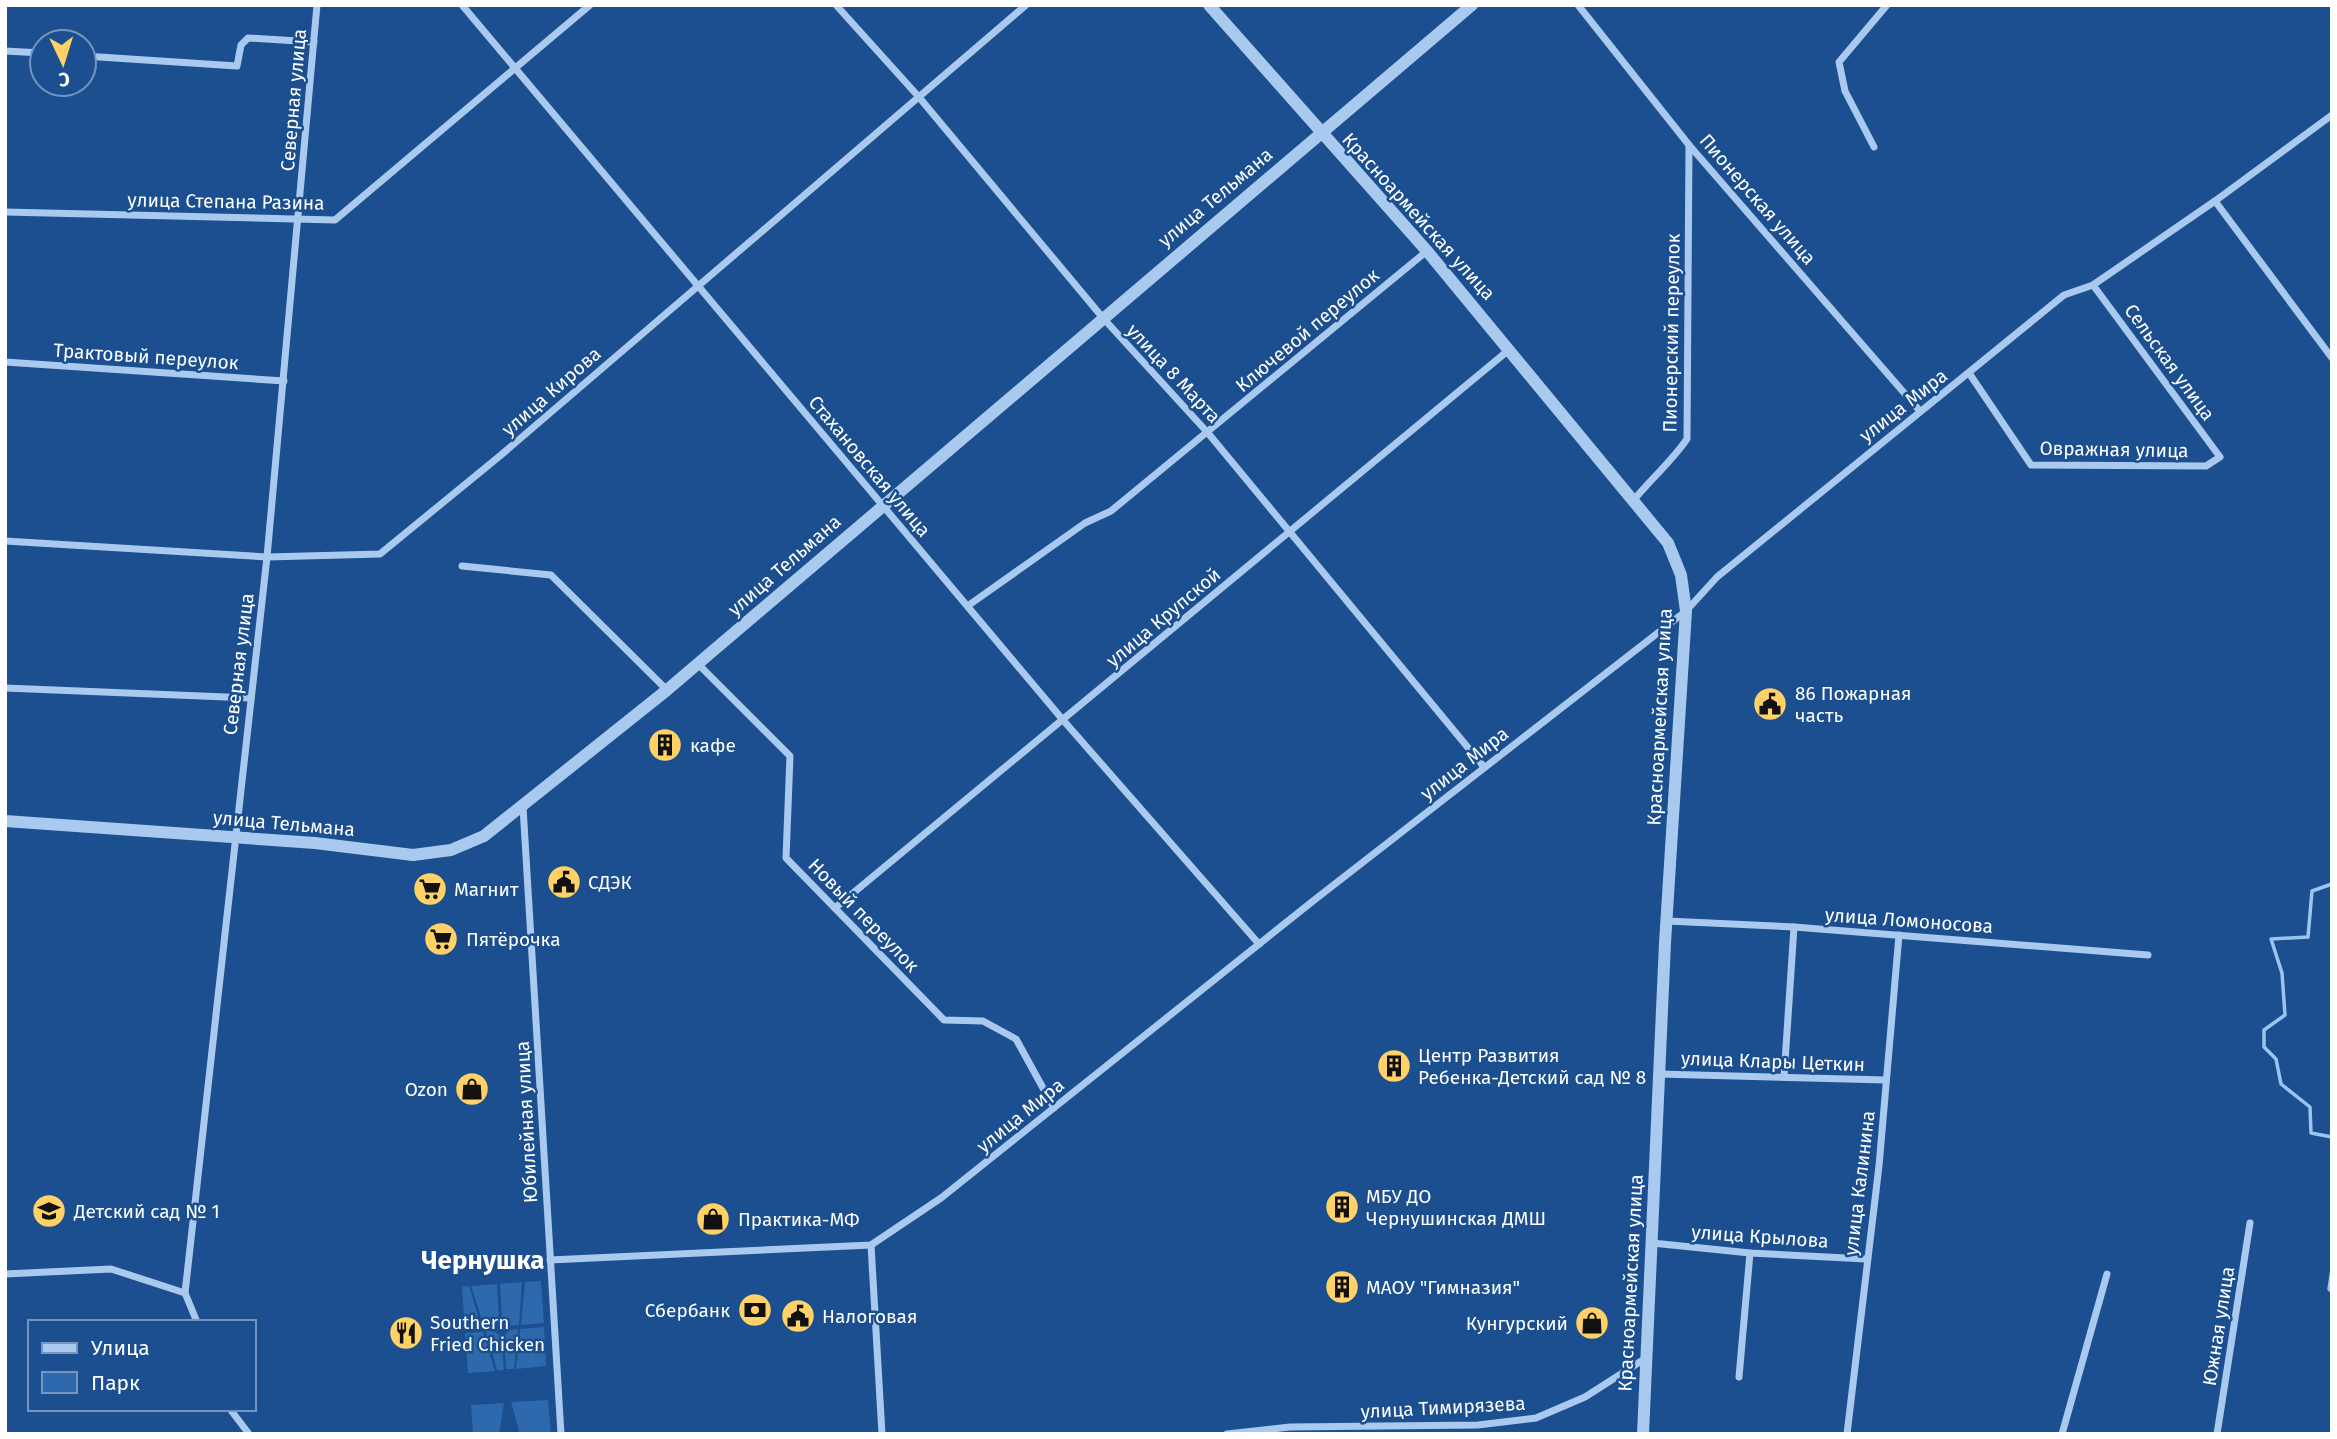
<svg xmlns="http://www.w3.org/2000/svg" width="2337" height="1439" viewBox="0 0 2337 1439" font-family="'Fira Sans',sans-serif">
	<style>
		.green { fill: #2e69ad }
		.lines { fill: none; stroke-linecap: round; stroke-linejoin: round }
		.stream { stroke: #9cc4f0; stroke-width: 3.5 }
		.minor { stroke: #a9c9ee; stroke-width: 7 }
		.tertiary { stroke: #a9c9ee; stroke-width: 12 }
		.labels { text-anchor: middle; stroke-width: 5; stroke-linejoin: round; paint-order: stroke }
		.street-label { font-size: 19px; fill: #fff; stroke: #1b4f8f }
		.poi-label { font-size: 19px; fill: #fff; stroke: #1b4f8f; text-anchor: start }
		.district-label { font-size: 26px; font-weight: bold; fill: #fff; stroke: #1b4f8f }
	</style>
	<rect width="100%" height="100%" fill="#1b4f8f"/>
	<!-- green -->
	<g class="green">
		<path d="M541,1281L544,1323L521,1325L525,1282Z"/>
		<path d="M522,1282L519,1325L510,1326L502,1319L500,1284Z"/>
		<path d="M497,1284L499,1319L493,1328L485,1329L471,1286Z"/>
		<path d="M469,1286L482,1329L465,1330L462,1287Z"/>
		<path d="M544,1327L546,1366L516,1369L520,1329Z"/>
		<path d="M518,1329L514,1369H506L504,1336L510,1330Z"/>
		<path d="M486,1331H493L501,1336L504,1370H497Z"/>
		<path d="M483,1332L495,1371L468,1373L465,1333Z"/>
		<path d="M548,1400L551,1434H520L511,1402Z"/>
		<path d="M504,1403L499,1434H473L471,1405Z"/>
	</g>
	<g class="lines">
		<!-- stream -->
		<g class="stream">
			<path d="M2332,884L2312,891L2308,937L2271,939L2282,973L2285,1015L2264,1030V1047L2276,1059L2281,1084L2310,1107L2311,1133L2332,1137"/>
			<path d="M2332,1269L2329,1289L2332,1292"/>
		</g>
		<!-- minor -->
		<g class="minor">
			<path d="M462,5L1063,720L1259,944"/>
			<path d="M836,5L918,96L1103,318L1208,433L1484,767"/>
			<path d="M1578,5L1689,145L1919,410"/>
			<path d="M5,51L42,53"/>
			<path d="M84,56L237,66L241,45L248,38L314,42"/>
			<path d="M1874,147L1845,91L1839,62L1887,5"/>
			<path d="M2215,201L2332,358"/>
			<path d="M5,212L335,220L590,5"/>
			<path d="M5,362L284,381"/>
			<path d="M1969,373L2031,465L2206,466L2220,457L2093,285"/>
			<path d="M1633,501C1651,479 1671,462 1687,439L1689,145"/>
			<path d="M5,541L267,557L380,554L501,455L1026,5"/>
			<path d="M462,566L551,575L667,690"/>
			<path d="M969,605L1085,523L1111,511L1427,251"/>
			<path d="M698,664L790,756L786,858L944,1020L983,1021L1016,1039L1054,1108"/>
			<path d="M5,688L250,698"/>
			<path d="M523,807L561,1434"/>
			<path d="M835,908L1510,349"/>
			<path d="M1667,921L1794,927L2148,955"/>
			<path d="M1659,1074L1886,1080"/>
			<path d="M1784,1077L1794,927"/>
			<path d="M1652,1243L1750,1253L1866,1259"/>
			<path d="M871,1245L882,1434"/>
			<path d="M550,1260L871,1245L941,1198L1313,901L1686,611L1717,577L2064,295L2093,285L2215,201L2332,115"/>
			<path d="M5,1274L111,1269L185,1293"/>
			<path d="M197,1322L185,1293L267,557L317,5"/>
			<path d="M1739,1377L1750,1253"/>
			<path d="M230,1409L249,1434"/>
			<path d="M1227,1434L1290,1427L1478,1425L1536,1418L1585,1397L1646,1358"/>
			<path d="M1847,1434L1879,1166L1899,935"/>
			<path d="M2062,1434L2107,1274"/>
			<path d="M2217,1434L2250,1223"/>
		</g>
		<!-- tertiary -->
		<g class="tertiary">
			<path d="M1209,5L1427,251L1668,543L1681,575L1686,611L1665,943L1643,1434"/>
			<path d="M5,821L315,843L413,855L451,850L484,836L667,690L1472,5"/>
		</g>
	</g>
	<!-- icons -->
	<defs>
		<g id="civic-disc" transform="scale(1.75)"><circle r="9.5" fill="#ffd166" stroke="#1b4f8f"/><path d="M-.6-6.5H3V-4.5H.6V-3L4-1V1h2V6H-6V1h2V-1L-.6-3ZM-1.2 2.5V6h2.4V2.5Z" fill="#111"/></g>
		<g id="building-disc" transform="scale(1.75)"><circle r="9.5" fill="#ffd166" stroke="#1b4f8f"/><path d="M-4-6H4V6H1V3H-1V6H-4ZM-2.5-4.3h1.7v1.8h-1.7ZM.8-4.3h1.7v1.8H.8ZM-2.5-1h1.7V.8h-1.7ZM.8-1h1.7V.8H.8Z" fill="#111"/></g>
		<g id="supermarket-disc" transform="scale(1.75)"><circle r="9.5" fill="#ffd166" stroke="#1b4f8f"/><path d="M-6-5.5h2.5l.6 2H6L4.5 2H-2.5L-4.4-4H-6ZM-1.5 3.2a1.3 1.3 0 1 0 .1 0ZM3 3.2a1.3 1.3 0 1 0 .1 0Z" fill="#111"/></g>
		<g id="shop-disc" transform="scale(1.75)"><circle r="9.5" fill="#ffd166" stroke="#1b4f8f"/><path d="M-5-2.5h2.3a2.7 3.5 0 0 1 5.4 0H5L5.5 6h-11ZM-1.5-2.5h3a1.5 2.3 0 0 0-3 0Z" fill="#111"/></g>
		<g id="school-disc" transform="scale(1.75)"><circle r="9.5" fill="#ffd166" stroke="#1b4f8f"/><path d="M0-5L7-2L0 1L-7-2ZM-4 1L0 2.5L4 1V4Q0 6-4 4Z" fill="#111"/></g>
		<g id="bank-disc" transform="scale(1.75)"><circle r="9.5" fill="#ffd166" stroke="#1b4f8f"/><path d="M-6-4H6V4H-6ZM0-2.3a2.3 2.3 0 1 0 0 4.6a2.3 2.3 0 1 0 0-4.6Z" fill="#111"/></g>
		<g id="restaurant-disc" transform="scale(1.75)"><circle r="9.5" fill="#ffd166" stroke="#1b4f8f"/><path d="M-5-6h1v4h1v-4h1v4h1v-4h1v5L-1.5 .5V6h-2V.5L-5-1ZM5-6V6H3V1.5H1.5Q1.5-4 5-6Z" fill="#111"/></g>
	</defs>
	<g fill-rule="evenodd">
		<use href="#civic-disc" x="1770" y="704"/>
		<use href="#building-disc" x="665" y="745"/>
		<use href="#civic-disc" x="564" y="882"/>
		<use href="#supermarket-disc" x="430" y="889"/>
		<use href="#supermarket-disc" x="441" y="939"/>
		<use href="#building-disc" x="1394" y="1066"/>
		<use href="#shop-disc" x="472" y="1089"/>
		<use href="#building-disc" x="1342" y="1207"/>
		<use href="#school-disc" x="49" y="1211"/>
		<use href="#shop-disc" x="713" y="1219"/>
		<use href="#building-disc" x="1342" y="1287"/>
		<use href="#bank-disc" x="755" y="1310"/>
		<use href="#civic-disc" x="798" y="1316"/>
		<use href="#shop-disc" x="1592" y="1323"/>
		<use href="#restaurant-disc" x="406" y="1333"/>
	</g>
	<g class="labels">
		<!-- street labels -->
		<g class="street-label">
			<text transform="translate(293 100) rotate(-85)" y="7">Северная улица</text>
			<text transform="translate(1215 197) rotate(-40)" y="7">улица Тельмана</text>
			<text transform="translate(1758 199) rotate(49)" y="7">Пионерская улица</text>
			<text transform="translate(226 201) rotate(1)" y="7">улица Степана Разина</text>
			<text transform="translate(1419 216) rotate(48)" y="7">Красноармейская улица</text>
			<text transform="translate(1307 330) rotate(-40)" y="7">Ключевой переулок</text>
			<text transform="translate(1671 333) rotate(-89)" y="7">Пионерский переулок</text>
			<text transform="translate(146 356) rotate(4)" y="7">Трактовый переулок</text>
			<text transform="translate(2170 362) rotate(54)" y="7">Сельская улица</text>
			<text transform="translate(1174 373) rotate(47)" y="7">улица 8 Марта</text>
			<text transform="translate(551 391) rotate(-41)" y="7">улица Кирова</text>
			<text transform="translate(1903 405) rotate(-38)" y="7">улица Мира</text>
			<text transform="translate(2114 449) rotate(1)" y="7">Овражная улица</text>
			<text transform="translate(870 466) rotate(50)" y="7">Стахановская улица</text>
			<text transform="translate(784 565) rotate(-41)" y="7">улица Тельмана</text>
			<text transform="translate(1163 617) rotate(-40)" y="7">улица Крупской</text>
			<text transform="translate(238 664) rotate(-83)" y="7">Северная улица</text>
			<text transform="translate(1659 717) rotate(-87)" y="7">Красноармейская улица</text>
			<text transform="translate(1464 763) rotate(-38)" y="7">улица Мира</text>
			<text transform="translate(284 823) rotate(5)" y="7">улица Тельмана</text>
			<text transform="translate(864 915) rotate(46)" y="7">Новый переулок</text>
			<text transform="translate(1909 920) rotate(4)" y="7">улица Ломоносова</text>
			<text transform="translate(1773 1061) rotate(2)" y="7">улица Клары Цеткин</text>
			<text transform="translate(1020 1115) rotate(-39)" y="7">улица Мира</text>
			<text transform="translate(526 1122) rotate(-93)" y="7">Юбилейная улица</text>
			<text transform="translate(1859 1183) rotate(-83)" y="7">улица Калинина</text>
			<text transform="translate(1760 1236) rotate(4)" y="7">улица Крылова</text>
			<text transform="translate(1630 1283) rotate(-87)" y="7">Красноармейская улица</text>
			<text transform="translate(2218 1326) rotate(-81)" y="7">Южная улица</text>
			<text transform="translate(1443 1407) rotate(-3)" y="7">улица Тимирязева</text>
		</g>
		<!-- poi labels -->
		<g class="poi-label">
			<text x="1795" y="700">86 Пожарная<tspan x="1795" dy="22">часть</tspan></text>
			<text x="690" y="752">кафе</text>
			<text x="588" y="889">СДЭК</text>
			<text x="454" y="896">Магнит</text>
			<text x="466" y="946">Пятёрочка</text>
			<text x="1418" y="1062">Центр Развития<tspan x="1418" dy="22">Ребенка-Детский сад № 8</tspan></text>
			<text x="448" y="1096" text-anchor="end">Ozon</text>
			<text x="1366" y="1203">МБУ ДО<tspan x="1366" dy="22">Чернушинская ДМШ</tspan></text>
			<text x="74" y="1218">Детский сад № 1</text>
			<text x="738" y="1226">Практика-МФ</text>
			<text x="1366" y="1294">МАОУ "Гимназия"</text>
			<text x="730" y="1317" text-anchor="end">Сбербанк</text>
			<text x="822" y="1323">Налоговая</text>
			<text x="430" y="1329">Southern<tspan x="430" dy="22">Fried Chicken</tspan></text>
			<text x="1568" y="1330" text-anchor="end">Кунгурский</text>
		</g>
		<!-- district labels -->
		<g class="district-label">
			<text x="483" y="1269">Чернушка</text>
		</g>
	</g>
	<!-- border -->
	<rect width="2337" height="1439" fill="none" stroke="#ffffff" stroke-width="14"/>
	<!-- legend -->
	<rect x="28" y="1320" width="228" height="91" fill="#1b4f8f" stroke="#7695bc" stroke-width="2"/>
	<rect x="42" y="1343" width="35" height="10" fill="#a9c9ee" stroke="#7695bc" stroke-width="2"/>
	<text x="91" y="1355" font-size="21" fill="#ffffff">Улица</text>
	<rect x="42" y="1372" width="35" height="21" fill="#2e69ad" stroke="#7695bc" stroke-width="2"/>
	<text x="91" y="1390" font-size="21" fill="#ffffff">Парк</text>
	<!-- north arrow -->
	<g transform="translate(63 63) rotate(176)"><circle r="33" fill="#1b4f8f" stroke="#7695bc" stroke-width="2"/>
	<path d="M0-5L12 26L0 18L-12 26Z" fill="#ffd166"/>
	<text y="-10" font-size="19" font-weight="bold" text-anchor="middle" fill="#ffffff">С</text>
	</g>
</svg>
